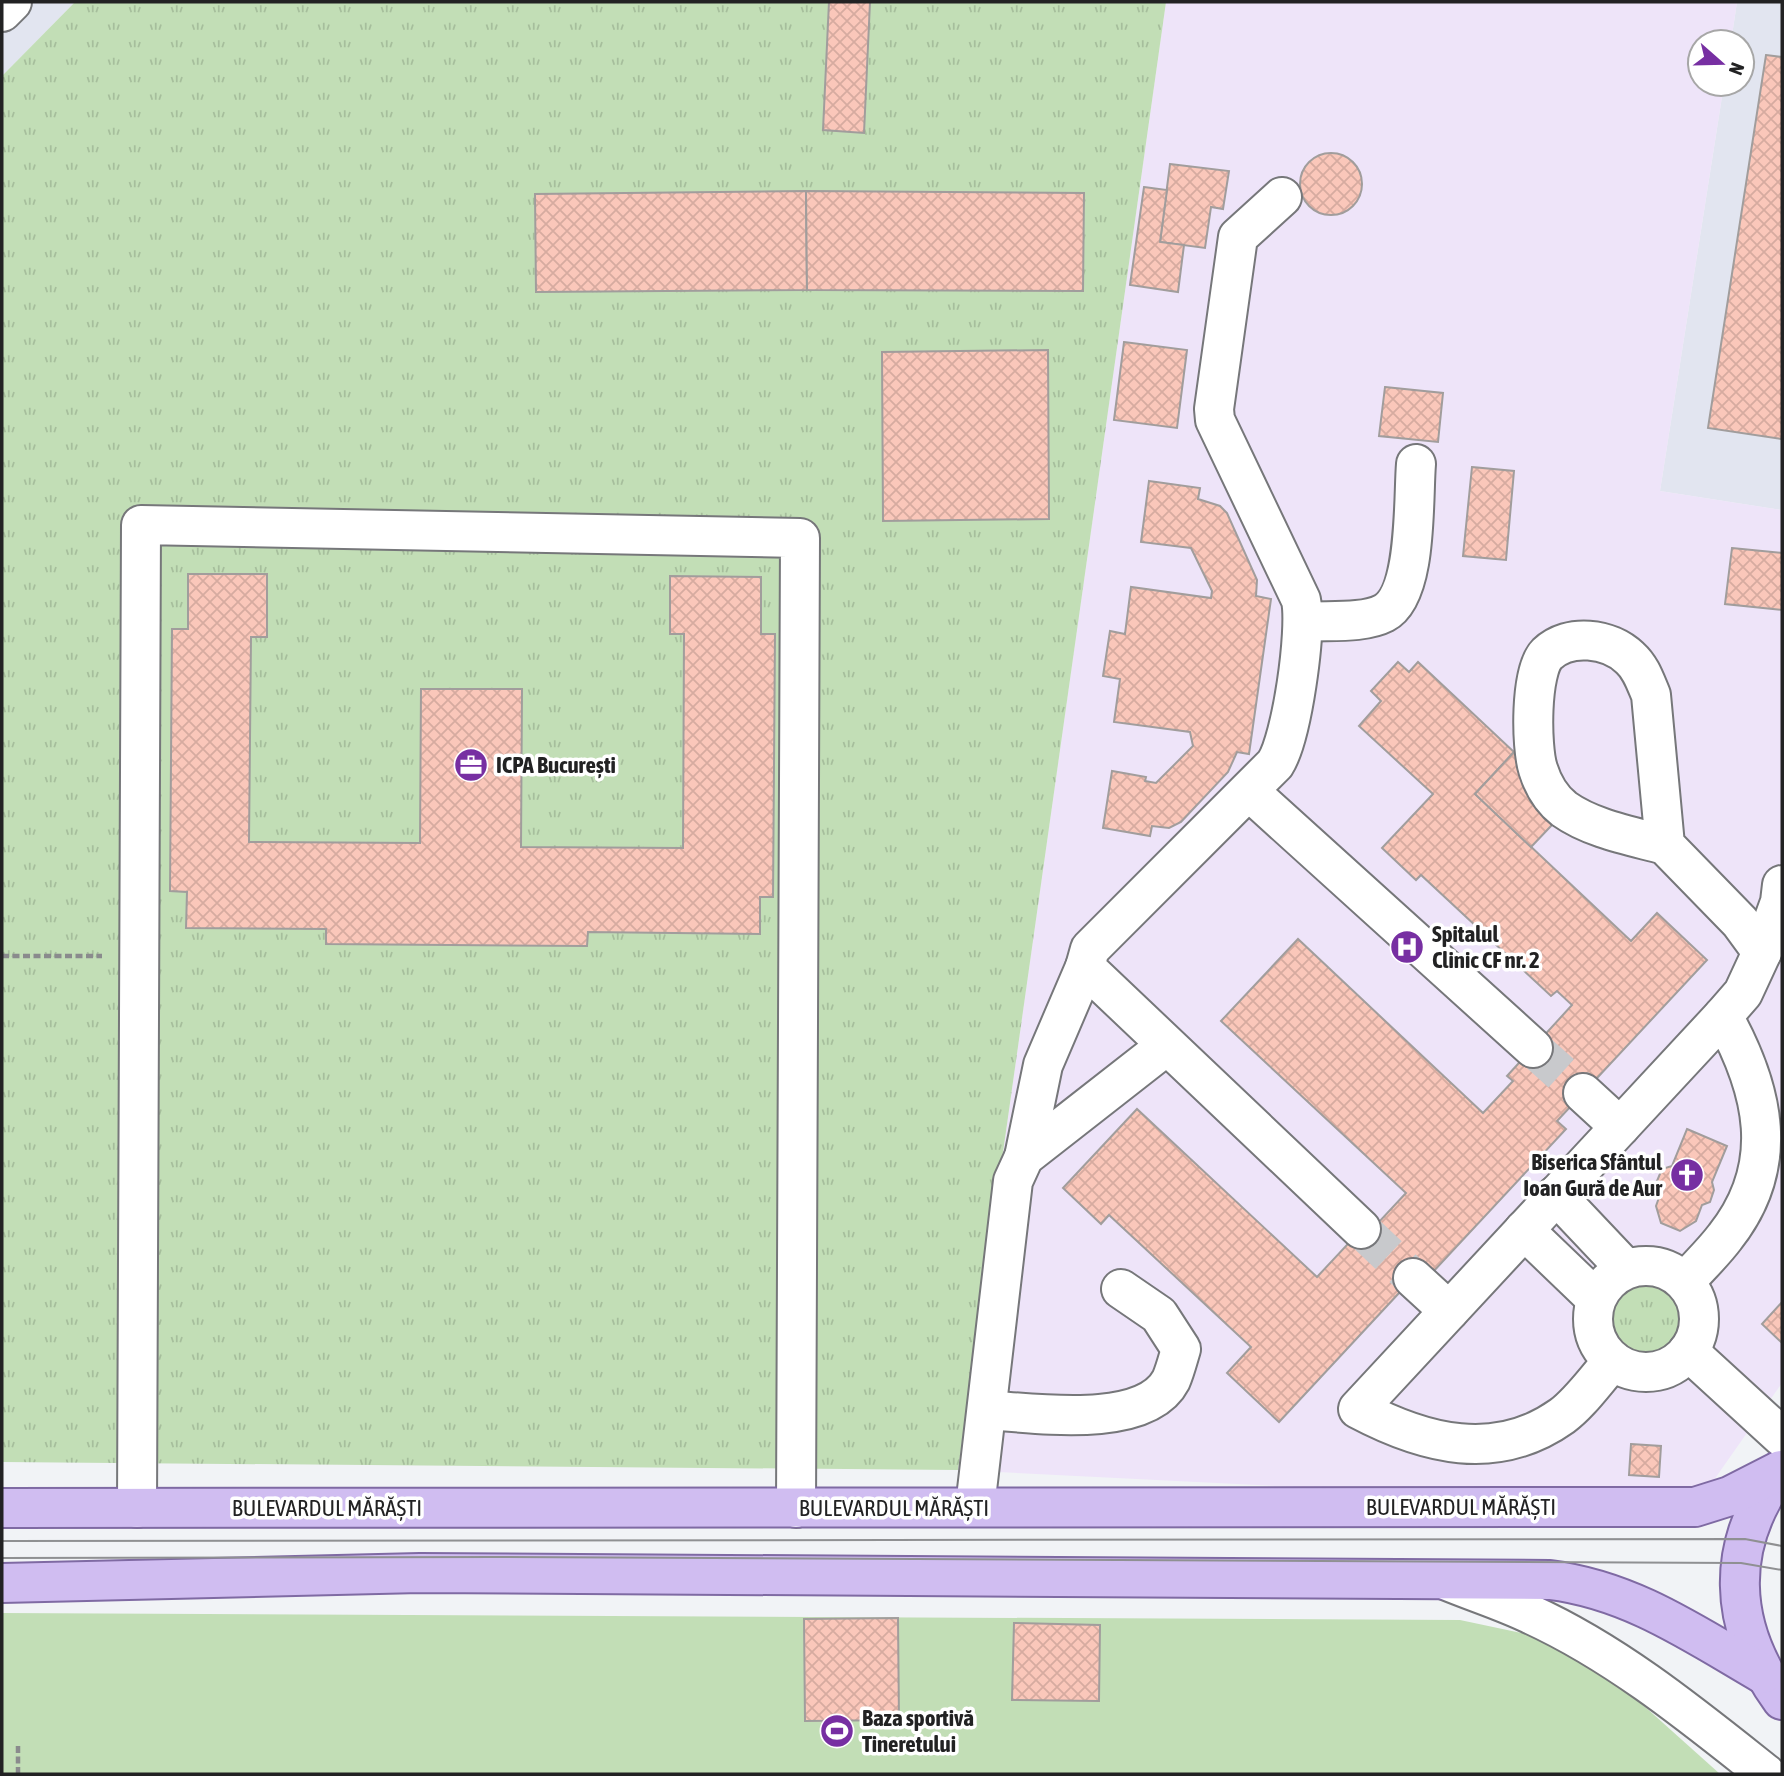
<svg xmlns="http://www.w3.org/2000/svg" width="1784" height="1776" viewBox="0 0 1784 1776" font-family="'Asap Condensed',sans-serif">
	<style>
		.built { fill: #e2e5f0 }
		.medical { fill: #eee4f9 }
		.grass { fill: url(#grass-tufts) }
		.pitch { fill: #c2deb6 }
		.building { fill: url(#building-cross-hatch); stroke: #a19d9c; stroke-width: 2 }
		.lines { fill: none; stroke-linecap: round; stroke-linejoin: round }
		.minor-tunnel { stroke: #c8c9cc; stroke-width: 38; stroke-dasharray: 38 19; stroke-linecap: butt }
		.minor-casing { stroke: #76777a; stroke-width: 42 }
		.major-casing { stroke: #7f6aa3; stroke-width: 42 }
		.path { stroke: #8a8b8d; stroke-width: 4.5; stroke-dasharray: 7 3.5; stroke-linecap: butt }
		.minor { stroke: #fff; stroke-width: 38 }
		.major { stroke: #d0bdf1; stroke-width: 38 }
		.tram { stroke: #8f9092; stroke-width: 2 }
		.labels { text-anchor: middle; stroke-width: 7; stroke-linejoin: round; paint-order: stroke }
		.poi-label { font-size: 23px; font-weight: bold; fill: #222223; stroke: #fff; text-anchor: start }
		.street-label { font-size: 23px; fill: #222223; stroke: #fff }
	</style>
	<defs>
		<pattern id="grass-tufts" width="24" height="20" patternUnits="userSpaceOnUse" patternTransform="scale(1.75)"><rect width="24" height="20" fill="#c2deb6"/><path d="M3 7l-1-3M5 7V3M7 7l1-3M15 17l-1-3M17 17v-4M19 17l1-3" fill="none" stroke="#a6be9c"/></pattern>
		<pattern id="building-cross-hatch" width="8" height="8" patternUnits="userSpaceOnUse" patternTransform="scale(1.75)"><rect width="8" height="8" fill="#fac7ba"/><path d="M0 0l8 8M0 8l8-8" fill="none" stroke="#d6aba0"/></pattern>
	</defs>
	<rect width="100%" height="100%" fill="#f1f3f6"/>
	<!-- built -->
	<g class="built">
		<path d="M2,2H75L2,76Z"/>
		<path d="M1737,2H1782V510L1660,491L1724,84H1742V42H1731Z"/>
	</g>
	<!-- medical -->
	<path class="medical" d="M1166,2H1737L1731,42H1700V84H1724L1660,491L1782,510V1383L1695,1507L958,1470Z"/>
	<!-- grass -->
	<g class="grass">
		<path d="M75,2H1166L958,1470L2,1462V76Z"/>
		<circle cx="1647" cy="1320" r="34"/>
	</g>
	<!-- pitch -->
	<path class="pitch" d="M2,1613L1460,1620L1535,1636L1624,1688L1720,1774H2Z"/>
	<!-- building -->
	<g class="building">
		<path d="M829,2H870L864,133L823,130Z"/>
		<path d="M1766,55L1782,57V439L1708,428Z"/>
		<circle cx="1331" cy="184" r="31"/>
		<path d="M1170,164L1229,171L1223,209L1211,207L1205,248L1160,242Z"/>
		<path d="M1144,187L1167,190L1160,242L1184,245L1178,292L1130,285Z"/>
		<path d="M806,191L807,290L536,292L535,194Z"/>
		<path d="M806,191L1084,193L1083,291L807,290Z"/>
		<path d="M1124,342L1187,350L1177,428L1114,420Z"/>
		<path d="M1048,350L1049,519L883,521L882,352Z"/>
		<path d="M1385,387L1443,393L1438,442L1379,436Z"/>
		<path d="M1472,467L1514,471L1506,560L1463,556Z"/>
		<path d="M1149,481L1200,488L1198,499L1220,506L1227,513L1257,580L1256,596L1271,599L1249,754L1237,752L1228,772L1181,822L1169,828L1152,826L1150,836L1103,828L1112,771L1146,777L1145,781L1156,783L1193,746L1190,732L1114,722L1120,679L1103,676L1110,631L1125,634L1131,587L1211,598L1212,591L1191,548L1141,542Z"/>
		<path d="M1732,548L1782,553V610L1725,604Z"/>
		<path d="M188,574H267V637H251L249,842L420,843L421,689H522L521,847L683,848L684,634H670V576L761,577V634H775L773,897H760V934L588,932L587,946L326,944V929L186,928L187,892L170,891L172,629H188Z"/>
		<path d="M1398,662L1409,672L1418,662L1514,752L1475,794L1631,941L1657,913L1707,960L1557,1121L1566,1129L1432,1273L1413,1278L1279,1422L1227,1373L1251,1347L1109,1215L1101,1224L1063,1188L1137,1109L1317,1277L1373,1217L1379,1222L1406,1193L1221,1021L1298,939L1483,1113L1513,1081L1507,1076L1572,1005L1557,991L1551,996L1421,875L1416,880L1382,848L1433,794L1359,726L1381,701L1371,691Z"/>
		<path d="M1514,752L1570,806L1531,847L1475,794Z"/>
		<path d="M1687,1129L1727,1146L1712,1182L1714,1190L1710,1202L1702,1205L1696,1221L1680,1231L1661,1223L1656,1206L1662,1189L1657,1181L1662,1169L1672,1166Z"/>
		<path d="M1782,1302V1343L1762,1324Z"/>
		<path d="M1631,1444L1661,1446L1659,1477L1629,1475Z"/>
		<path d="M898,1618L899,1720L805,1721L804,1619Z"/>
		<path d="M1014,1623L1100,1625L1099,1701L1012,1700Z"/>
	</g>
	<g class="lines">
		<!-- minor-tunnel -->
		<g class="minor-tunnel">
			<path d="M1533,1048L1583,1093"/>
			<path d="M1361,1229L1413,1278"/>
		</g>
		<!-- minor casing -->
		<g class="minor-casing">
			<g id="minor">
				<path d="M2,12L12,2"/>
				<path d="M1282,197L1238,237L1214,409L1215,420L1301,600C1307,631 1292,738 1275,764L1090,949L1085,967L1361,1229"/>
				<path d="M1304,622C1327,620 1363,624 1384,613C1418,595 1413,499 1416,464"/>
				<path d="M1249,791L1533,1048"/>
				<path d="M1665,845C1632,836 1592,829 1564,809C1551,799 1543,785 1538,769C1531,747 1530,671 1547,654C1569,633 1609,638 1630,658C1641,668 1645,681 1651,695L1665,845L1740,922L1762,952L1743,993L1723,1016"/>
				<path d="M1762,952L1780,902L1782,885"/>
				<path d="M1583,1093L1620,1127"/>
				<path d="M1024,1157L1043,1065L1085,967"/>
				<path d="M1556,1195L1626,1269"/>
				<path d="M1524,1230L1596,1299"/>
				<circle cx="1646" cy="1319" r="53"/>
				<path d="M1413,1278L1449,1311"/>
				<path d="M1688,1351L1782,1437"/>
				<path d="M1613,1361C1597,1378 1581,1402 1562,1416C1496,1463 1424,1444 1358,1409L1723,1016C1764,1090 1782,1165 1725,1237C1713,1253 1698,1267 1685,1282"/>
				<path d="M987,1410C1033,1413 1145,1430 1171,1380C1175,1371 1178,1359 1181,1349L1159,1315L1121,1289"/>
				<path d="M975,1507L1013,1181L1024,1157L1166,1046"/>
				<path d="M137,1508L141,525L800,538L796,1508"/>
				<path d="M1445,1580C1474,1592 1503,1601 1530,1614C1616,1653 1693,1716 1766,1774"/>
			</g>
		</g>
		<!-- major casing -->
		<g class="major-casing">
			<g id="major">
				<path d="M1781,1470C1724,1545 1728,1626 1782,1700"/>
				<path d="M2,1508L1695,1507L1730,1496L1779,1471"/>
				<path d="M2,1583L420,1573L1550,1580C1631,1590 1694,1634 1763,1674"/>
			</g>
		</g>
		<!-- path -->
		<g class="path">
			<path d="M2,956H102"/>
			<path d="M18,1774V1744"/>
		</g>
		<!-- minor -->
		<use href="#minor" class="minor"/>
		<!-- major -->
		<use href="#major" class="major"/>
		<!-- tram -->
		<g class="tram">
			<path d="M2,1541L1745,1539L1782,1546"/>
			<path d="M2,1558L496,1557L1741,1563L1782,1570"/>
		</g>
	</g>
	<!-- icons -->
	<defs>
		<g id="office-disc" transform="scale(1.75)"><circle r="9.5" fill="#772fa2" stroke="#fff"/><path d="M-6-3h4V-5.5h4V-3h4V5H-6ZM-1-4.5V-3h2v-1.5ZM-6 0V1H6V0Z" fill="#fff"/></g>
		<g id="hospital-disc" transform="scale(1.75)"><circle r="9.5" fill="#772fa2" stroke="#fff"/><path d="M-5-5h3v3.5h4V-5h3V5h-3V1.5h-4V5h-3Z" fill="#fff"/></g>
		<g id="church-disc" transform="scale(1.75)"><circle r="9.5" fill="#772fa2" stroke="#fff"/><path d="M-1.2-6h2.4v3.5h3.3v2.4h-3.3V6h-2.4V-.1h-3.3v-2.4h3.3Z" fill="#fff"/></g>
		<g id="stadium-disc" transform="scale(1.75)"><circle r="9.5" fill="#772fa2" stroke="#fff"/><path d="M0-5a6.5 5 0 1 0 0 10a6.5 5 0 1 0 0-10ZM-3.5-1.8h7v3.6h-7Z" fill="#fff"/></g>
	</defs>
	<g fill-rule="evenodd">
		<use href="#office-disc" x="471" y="765"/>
		<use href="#hospital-disc" x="1407" y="947"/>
		<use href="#church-disc" x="1687" y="1175"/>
		<use href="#stadium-disc" x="837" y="1731"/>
	</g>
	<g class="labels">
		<!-- poi labels -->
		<g class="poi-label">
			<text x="496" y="773">ICPA București</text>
			<text x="1432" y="942">Spitalul<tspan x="1432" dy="26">Clinic CF nr. 2</tspan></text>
			<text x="1662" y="1170" text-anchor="end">Biserica Sfântul<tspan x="1662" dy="26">Ioan Gură de Aur</tspan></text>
			<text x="862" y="1726">Baza sportivă<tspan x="862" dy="26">Tineretului</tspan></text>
		</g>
		<!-- street labels -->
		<g class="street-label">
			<text x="1461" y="1515">BULEVARDUL MĂRĂȘTI</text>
			<text x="327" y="1516">BULEVARDUL MĂRĂȘTI</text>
			<text x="894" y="1516">BULEVARDUL MĂRĂȘTI</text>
		</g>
	</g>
	<!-- border -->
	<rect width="1784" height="1776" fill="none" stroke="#222223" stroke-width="7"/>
	<!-- north arrow -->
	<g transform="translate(1721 63) rotate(110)"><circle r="33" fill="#ffffff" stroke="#a7a7a7" stroke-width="2"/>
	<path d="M0-5L12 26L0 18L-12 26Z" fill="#772fa2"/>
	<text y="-10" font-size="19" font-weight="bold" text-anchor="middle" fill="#222223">N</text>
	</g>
</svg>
